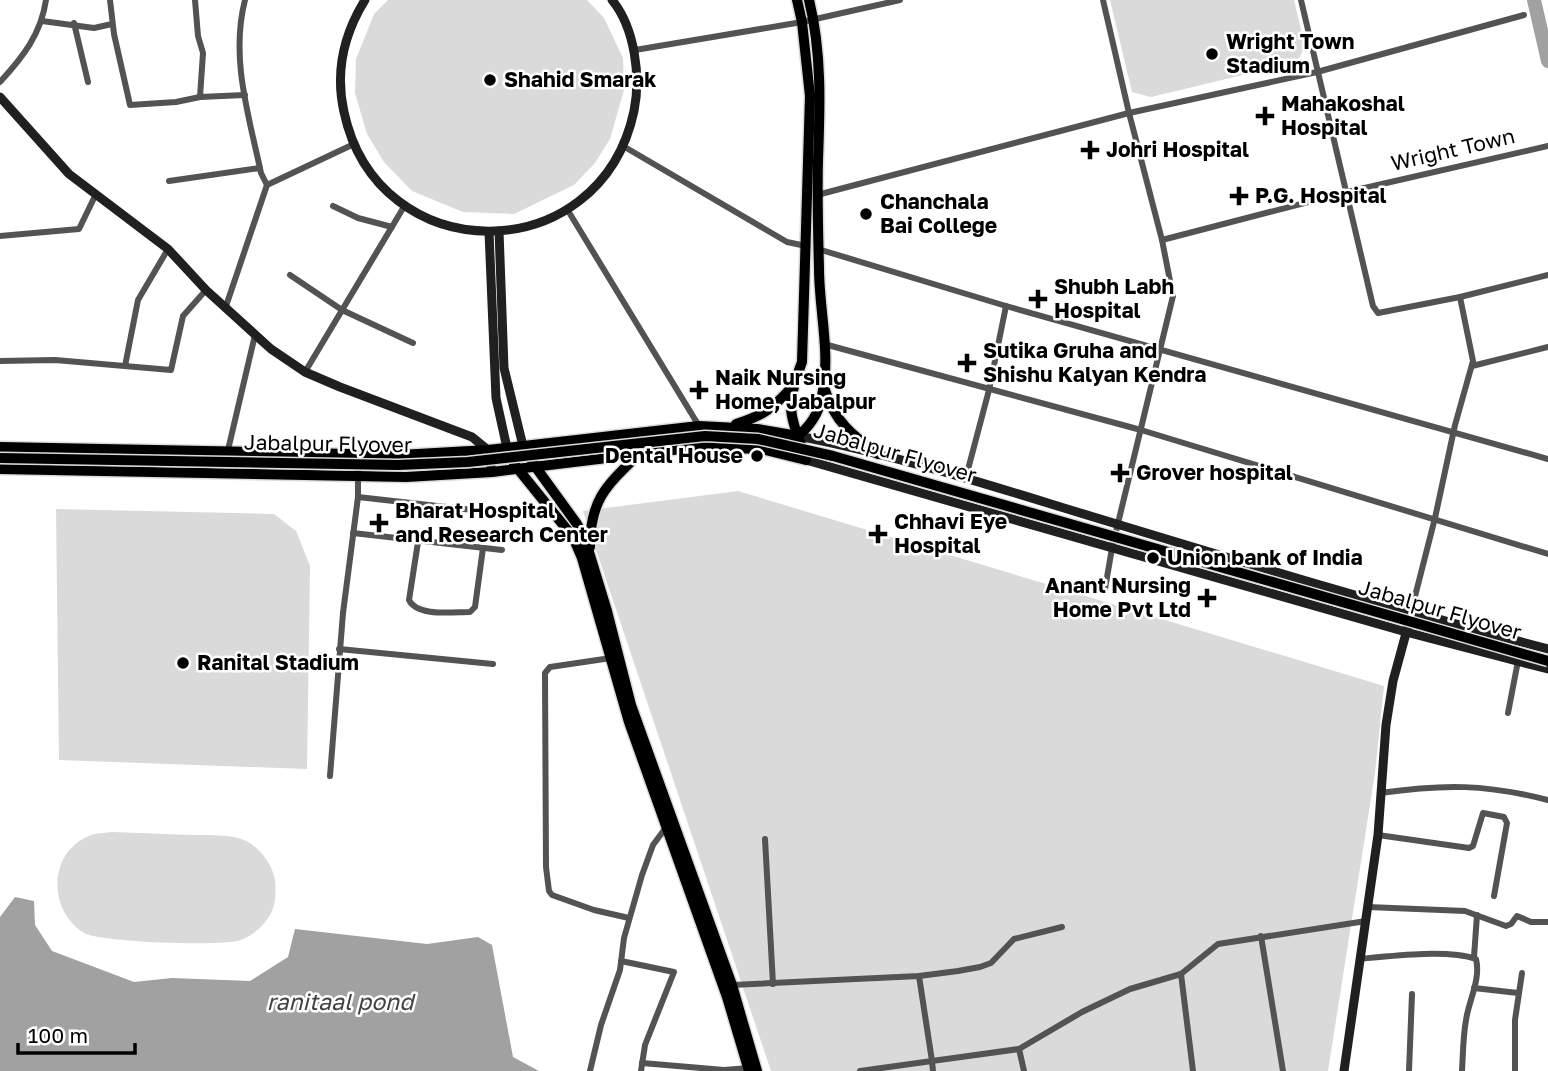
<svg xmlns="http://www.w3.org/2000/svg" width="1548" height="1071" viewBox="0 0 1548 1071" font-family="'Golos Text',sans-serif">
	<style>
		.green { fill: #dadada }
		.water { fill: #a1a1a1 }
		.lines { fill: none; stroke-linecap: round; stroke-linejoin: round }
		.river { stroke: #a1a1a1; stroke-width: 14 }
		.primary-casing { stroke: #dbdbdb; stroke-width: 13 }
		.street { stroke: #535353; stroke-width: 6 }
		.secondary { stroke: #202020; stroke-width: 9 }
		.primary { stroke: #000; stroke-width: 10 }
		.primary-bridge-casing { stroke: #dbdbdb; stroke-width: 13; stroke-linecap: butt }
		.primary-bridge { stroke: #000; stroke-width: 10 }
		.poi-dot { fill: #000; stroke: #fff; stroke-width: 2.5 }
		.labels { text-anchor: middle; stroke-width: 5; stroke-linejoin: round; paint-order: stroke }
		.poi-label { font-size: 21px; font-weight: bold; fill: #000; stroke: #fff; text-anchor: start }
		.street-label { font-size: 21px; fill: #000; stroke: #fff }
		.water-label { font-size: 23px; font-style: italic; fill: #424242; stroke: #fff }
	</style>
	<rect width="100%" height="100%" fill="#fff"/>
	<!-- green -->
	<g class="green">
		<path d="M388,0H587L604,18L623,58L624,90L610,139L595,163L574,185L514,214L463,212L412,191L384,162L367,134L355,93L356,59L374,14Z"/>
		<path d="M1110,0H1294L1305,46L1297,62L1151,97L1132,92Z"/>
		<path d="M738,491L1384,686L1375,773L1328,1071H771L583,511Z"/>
		<path d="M56,509L274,514L296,531L310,566L307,769L59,760Z"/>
		<path d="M112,832C138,833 165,834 191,835C209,835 228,834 244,840C260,847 272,864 275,880C276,891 276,901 272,911C266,924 254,935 241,940C223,947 100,942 84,933C47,910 48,851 91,835C97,833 105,833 112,832Z"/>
	</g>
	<!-- water -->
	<path class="water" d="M15,897L34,901L35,925L52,951L134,982L172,978L250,981L288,957L295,929L427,944L478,937L492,945L513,1057L539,1071H0V917Z"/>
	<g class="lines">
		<!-- river -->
		<path class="river" d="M1534,0L1548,61"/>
		<!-- primary casing -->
		<g class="primary-casing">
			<g id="primary">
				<path d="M797,0L802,22L810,96L802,362C785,407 789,412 805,456"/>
				<path d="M825,390C834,421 853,436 878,454"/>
				<path d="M736,424C763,416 773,408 792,387"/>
				<path d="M794,439C809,428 819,414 822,396C831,353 819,310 819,268C818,232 817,196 818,160C820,107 822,52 809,0"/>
				<path d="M0,447L400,455L488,450L699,426L757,429L798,436"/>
				<path d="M532,462L577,524L585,539L607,611L631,705L732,985L757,1071"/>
				<path d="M514,464L573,537L582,558L629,722L727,997L749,1071"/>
				<path d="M0,469L406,477L492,472L698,447L762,449L806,460"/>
				<path d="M590,547C590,499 607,485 639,454"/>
			</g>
		</g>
		<!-- street -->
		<g class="street">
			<path d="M110,0L114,34L130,105L176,102L200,97L245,95"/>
			<path d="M195,0L198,36L203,53L200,97"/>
			<path d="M245,0C230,58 249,116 261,173L267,185"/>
			<path d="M1103,0L1129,113L1162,240L1173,296L1112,548L1105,589"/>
			<path d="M1301,0L1373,306L1378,313L1460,297L1548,275"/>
			<path d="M42,21L94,28L112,24"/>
			<path d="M74,23L88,82"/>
			<path d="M635,50L802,22L900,0"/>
			<path d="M0,82C23,57 41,34 46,0"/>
			<path d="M623,146L787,242L806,246"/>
			<path d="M169,181L260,168"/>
			<path d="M817,195L1129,113L1317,72L1524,15"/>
			<path d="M333,206L358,218L392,227"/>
			<path d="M567,209L699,426"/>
			<path d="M0,236L79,229L96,194"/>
			<path d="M1162,240L1347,192L1548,146"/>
			<path d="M818,249L1006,306L1548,459"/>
			<path d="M290,275L342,310L413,343"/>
			<path d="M225,309L267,185L354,144"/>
			<path d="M824,344L1141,430L1548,554"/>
			<path d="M0,361L55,360L171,370L183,316L206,290"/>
			<path d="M125,366L138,300L168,249"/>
			<path d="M1472,366L1548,347"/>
			<path d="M305,372L405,205"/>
			<path d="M228,450L255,335"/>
			<path d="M966,477L989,390L1006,306"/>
			<path d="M358,497L473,510"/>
			<path d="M353,533L502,550"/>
			<path d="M418,542L409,600C417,617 453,612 470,612L475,607L483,548"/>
			<path d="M1411,612L1435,518L1455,425L1473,361L1460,297"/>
			<path d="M339,649L493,664"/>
			<path d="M611,658L550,667L545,673L546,867L549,891L552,895L594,910L629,918"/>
			<path d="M1508,713L1518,661"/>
			<path d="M330,776L343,613L358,497V461"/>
			<path d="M1380,793C1444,784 1485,784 1548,800"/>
			<path d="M1378,835L1469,848L1473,846L1483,813L1504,817L1507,823L1494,896"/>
			<path d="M765,839L773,984"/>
			<path d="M1368,907L1465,911L1506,926L1511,924L1517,916L1531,922H1548"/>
			<path d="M1261,936L1283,1071"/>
			<path d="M1474,957L1477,915"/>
			<path d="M1359,959C1390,956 1447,949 1476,959C1481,979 1469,1000 1466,1020C1463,1037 1463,1054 1462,1071"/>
			<path d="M621,961L674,972L645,1045L641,1071"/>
			<path d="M1181,974L1193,1071"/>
			<path d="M919,976L932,1061L1019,1049L1082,1012L1130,989L1181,974L1218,944L1366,921"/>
			<path d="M732,985L919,976L958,971L980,967L991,963L1014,939L1062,927"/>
			<path d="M1474,988L1518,993"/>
			<path d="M1019,1049L1024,1071"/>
			<path d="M642,1063L724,1070L749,1068"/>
			<path d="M590,1071L601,1025L620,970L624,938L642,875L653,845L667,826"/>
			<path d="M860,1071L932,1061L933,1071"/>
			<path d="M1409,1071L1412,994"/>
			<path d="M1515,1071V1020L1522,973"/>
		</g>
		<!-- secondary -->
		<g class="secondary">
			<path d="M365,0C344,34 335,72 344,112C378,271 600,271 634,111C641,77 635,28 612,0"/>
			<path d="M0,97L69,174L168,249L206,290L271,349L305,372L340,387L472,437L488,450L492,472"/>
			<path d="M499,231L504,368L523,446"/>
			<path d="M489,232L496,398L507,448"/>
			<path d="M798,436C907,457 1013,493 1120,525C1262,568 1404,611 1548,649"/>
			<path d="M806,460L1406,632L1548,669"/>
			<path d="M1344,1071L1378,835L1386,725L1393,681L1408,626"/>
		</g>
		<!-- primary -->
		<use href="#primary" class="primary"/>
		<!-- primary-bridge casing -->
		<g class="primary-bridge-casing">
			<path id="primary-bridge" d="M0,458L398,465L468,462L705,436L758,439L833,456L1548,661"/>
		</g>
		<!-- primary-bridge -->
		<use href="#primary-bridge" class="primary-bridge"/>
	</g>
	<!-- markers -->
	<g class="poi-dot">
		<circle cx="1212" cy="54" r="7"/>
		<circle cx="490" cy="80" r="7"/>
		<path d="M1261.5 105.5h7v7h7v7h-7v7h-7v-7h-7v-7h7z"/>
		<path d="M1086.5 139.5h7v7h7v7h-7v7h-7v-7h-7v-7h7z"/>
		<path d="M1235.5 185.5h7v7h7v7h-7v7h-7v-7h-7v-7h7z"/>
		<circle cx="866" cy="214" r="7"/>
		<path d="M1034.5 288.5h7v7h7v7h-7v7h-7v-7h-7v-7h7z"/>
		<path d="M963.5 352.5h7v7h7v7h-7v7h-7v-7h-7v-7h7z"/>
		<path d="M695.5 379.5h7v7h7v7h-7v7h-7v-7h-7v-7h7z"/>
		<circle cx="757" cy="456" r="7"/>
		<path d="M1116.5 462.5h7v7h7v7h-7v7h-7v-7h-7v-7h7z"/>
		<path d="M375.5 512.5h7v7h7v7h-7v7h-7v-7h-7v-7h7z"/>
		<path d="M874.5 523.5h7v7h7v7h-7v7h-7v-7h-7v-7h7z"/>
		<circle cx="1153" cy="558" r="7"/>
		<path d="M1203.5 587.5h7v7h7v7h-7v7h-7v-7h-7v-7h7z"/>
		<circle cx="183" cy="663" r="7"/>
	</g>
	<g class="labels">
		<!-- poi labels -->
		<g class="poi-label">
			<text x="1226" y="49">Wright Town<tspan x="1226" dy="24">Stadium</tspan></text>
			<text x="504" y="87">Shahid Smarak</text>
			<text x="1281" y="111">Mahakoshal<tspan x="1281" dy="24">Hospital</tspan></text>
			<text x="1106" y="157">Johri Hospital</text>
			<text x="1255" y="203">P.G. Hospital</text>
			<text x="880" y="209">Chanchala<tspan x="880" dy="24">Bai College</tspan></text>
			<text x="1054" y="294">Shubh Labh<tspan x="1054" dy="24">Hospital</tspan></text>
			<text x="983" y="358">Sutika Gruha and<tspan x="983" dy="24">Shishu Kalyan Kendra</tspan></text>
			<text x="715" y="385">Naik Nursing<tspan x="715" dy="24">Home, Jabalpur</tspan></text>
			<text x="743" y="463" text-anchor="end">Dental House</text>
			<text x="1136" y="480">Grover hospital</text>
			<text x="395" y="518">Bharat Hospital<tspan x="395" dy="24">and Research Center</tspan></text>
			<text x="894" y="529">Chhavi Eye<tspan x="894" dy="24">Hospital</tspan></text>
			<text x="1167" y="565">Union bank of India</text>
			<text x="1191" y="593" text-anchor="end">Anant Nursing<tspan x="1191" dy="24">Home Pvt Ltd</tspan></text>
			<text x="197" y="670">Ranital Stadium</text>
		</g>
		<!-- street labels -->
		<g class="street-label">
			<text transform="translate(1453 150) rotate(-13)" y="7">Wright Town</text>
			<text transform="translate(328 444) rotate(1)" y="7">Jabalpur Flyover</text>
			<text transform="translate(895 453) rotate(16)" y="7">Jabalpur Flyover</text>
			<text transform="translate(1440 610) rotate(16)" y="7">Jabalpur Flyover</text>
		</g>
		<!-- water labels -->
		<g class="water-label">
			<text x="340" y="1010">ranitaal pond</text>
		</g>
	</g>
	<!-- scale -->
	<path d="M18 1043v10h117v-10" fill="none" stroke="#000000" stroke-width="3.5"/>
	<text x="28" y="1043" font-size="21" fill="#000000" stroke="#ffffff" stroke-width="5" paint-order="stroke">100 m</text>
</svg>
